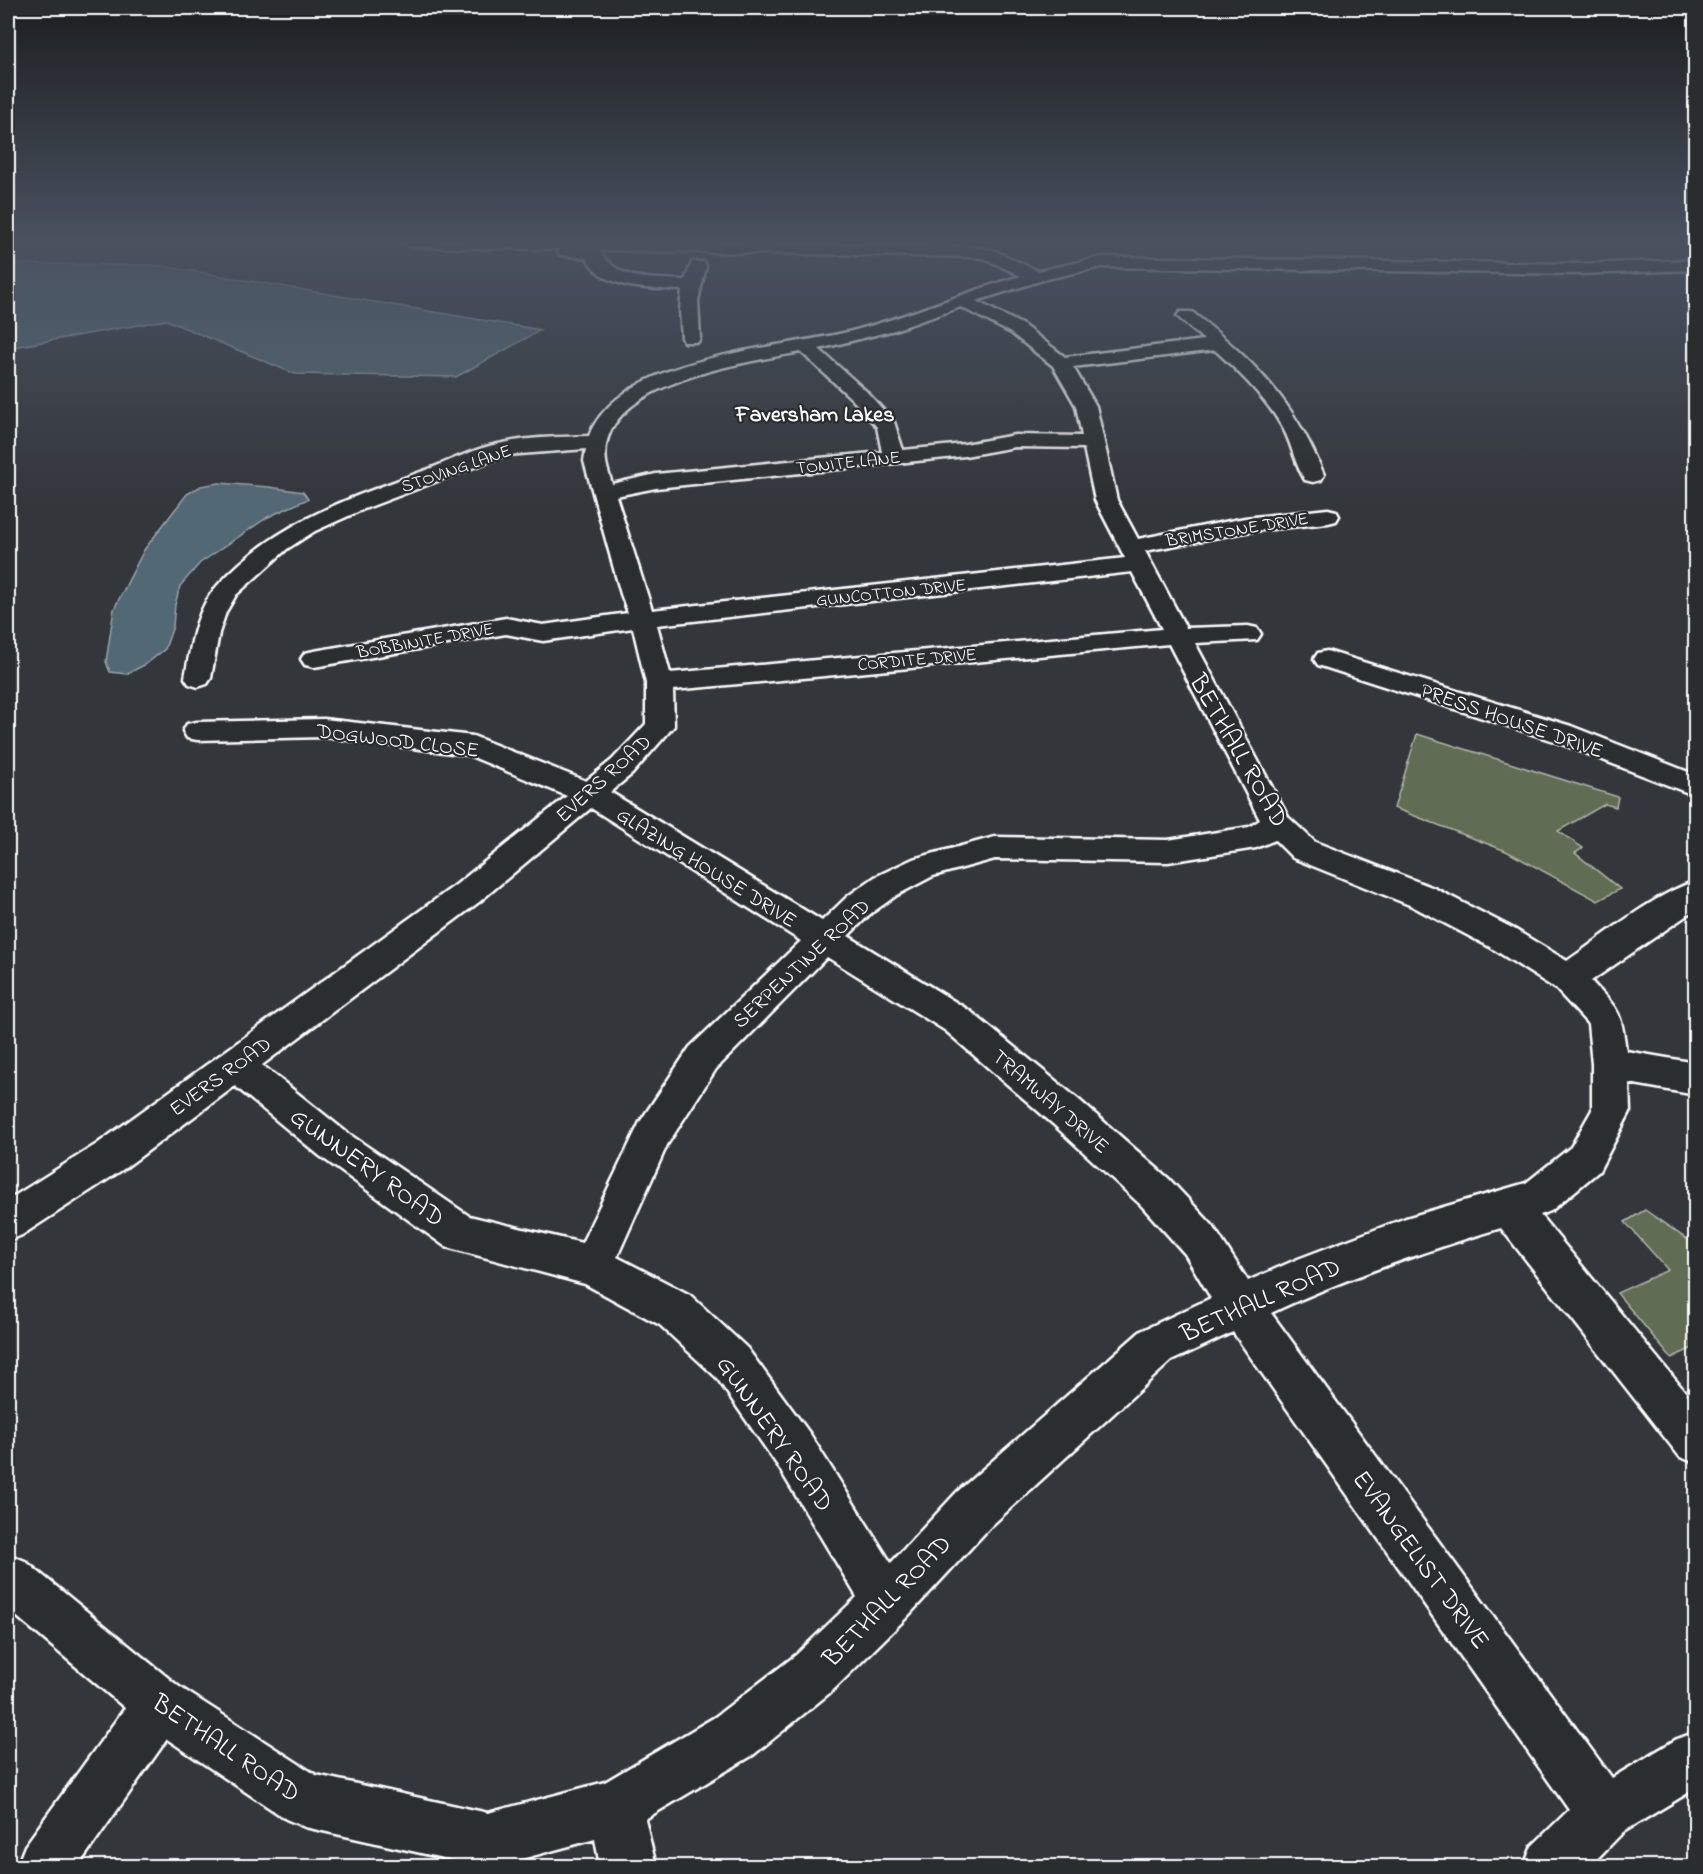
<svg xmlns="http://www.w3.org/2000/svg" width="1703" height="1874" viewBox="0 0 1703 1874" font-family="'Indie Flower',sans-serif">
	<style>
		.green { fill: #606c53; stroke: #b0b6a9; stroke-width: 1.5 }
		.water { fill: #536775; stroke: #98a4ac; stroke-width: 1.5 }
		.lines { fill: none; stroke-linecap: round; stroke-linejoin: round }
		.street-casing { stroke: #fff; stroke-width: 5 }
		.street { fill: #2a2d2e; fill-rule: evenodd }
		.labels { text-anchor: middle; stroke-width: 4.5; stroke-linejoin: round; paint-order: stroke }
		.far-street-label { font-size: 18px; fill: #fff; stroke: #2a2d2e }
		.street-label { font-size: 21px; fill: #fff; stroke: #2a2d2e }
		.far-district-label { font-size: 22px; font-weight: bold; fill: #fff; stroke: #2a2d2e }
		.near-street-label { font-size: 26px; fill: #fff; stroke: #2a2d2e }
	</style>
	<rect width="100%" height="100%" fill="#33363b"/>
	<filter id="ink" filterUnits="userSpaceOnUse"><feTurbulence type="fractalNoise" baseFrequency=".0167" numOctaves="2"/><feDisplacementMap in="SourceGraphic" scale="12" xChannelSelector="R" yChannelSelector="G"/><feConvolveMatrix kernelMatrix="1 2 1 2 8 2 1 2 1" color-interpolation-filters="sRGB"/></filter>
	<g filter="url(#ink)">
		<!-- green -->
		<g class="green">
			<path d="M1417,734L1618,797L1616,807L1605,804L1558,831L1583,848L1575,853L1620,889L1598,901L1506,851L1394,808Z"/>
			<path d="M1645,1210L1695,1245V1347L1671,1358L1617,1293L1668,1270L1625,1222Z"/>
		</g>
		<!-- water -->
		<g class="water">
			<path d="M8,264L157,265L541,330L456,377L295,374L166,320L8,348Z"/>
			<path d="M219,483L269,487L303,492L308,499L268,517L200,563L180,586L175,605L173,626L165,649L146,664L127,674L110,672L106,662L114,609L144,550L187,494L201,486Z"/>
		</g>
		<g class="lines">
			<!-- street casing -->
			<g class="street-casing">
				<g id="street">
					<path d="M403,242H670L973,247L993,250L1038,271L1102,257L1578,264L1696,260V270L1578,274L1102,267L1046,279L976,301L1023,325L1065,357L1204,340L1177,316L1180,312H1192C1254,361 1294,400 1324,475L1321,480L1313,482L1305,480C1295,465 1292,444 1283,428C1266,398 1240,373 1215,350L1073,367L1096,406L1117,500L1138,539L1245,518L1328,509L1336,511L1339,516L1336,521L1328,523L1245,532L1145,551L1186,628L1248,626L1257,628L1261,634L1257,640L1195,643L1288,817L1315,842L1434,888L1514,929L1567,961C1604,936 1654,894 1696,881V909L1591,981C1619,1011 1621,1010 1626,1051L1696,1063V1095L1629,1083L1630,1112L1599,1171L1551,1211L1540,1215L1696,1405V1463L1680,1457L1501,1228C1422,1252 1345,1278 1271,1313L1612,1778L1677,1739L1696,1732V1788L1623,1832L1590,1866H1524L1532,1846L1569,1810L1233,1332L1171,1361L991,1526L905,1619L832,1691L753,1755L645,1819L656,1866H600L595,1839L495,1866H479L305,1827L286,1819L167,1739L78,1866H17L25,1846L125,1708L8,1609V1554L25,1561L178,1686L316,1775L488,1813L605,1782L715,1717L796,1655L857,1597L778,1466L717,1378L660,1325L585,1284L446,1247L320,1156L235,1086L125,1168L22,1235L8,1241V1200L97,1144L457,884L567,796L468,755L324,737L197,740L187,738L183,731L187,724L197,722L324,719L473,736L586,781L612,760L646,724V683L633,628L543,641L506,634L314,667L305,665L301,659L305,653L314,651L506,618L543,625L628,613L621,594L584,461L586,449L506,455L364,509L315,531L287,549L236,595L226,612L219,633L211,678L207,684L198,687L189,684L185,678C191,646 195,610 218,585C276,522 348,499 426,470C451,461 477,447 503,443C531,437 560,437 589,436C622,353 781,350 856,330C912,315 965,292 1021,276L984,258L973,257L599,250C620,283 649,278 685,280L692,262H704L706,266L698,301L700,338L698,342H684L682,338L680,310L682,290C651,288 603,291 587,258L560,255L558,252L560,249L411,247ZM961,307L1011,333L1053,366L1076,406L1082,436L1015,435L965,444L903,450L894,422L866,391L819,349L895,330ZM801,352L852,399L877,427L882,452L656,474L612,484C610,477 607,469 606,462C595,382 748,362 801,352ZM1015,447L1084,448L1095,500L1125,558L652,610L616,496L656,488L965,456ZM1132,572L1162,629L670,673L657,625ZM1169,644L1260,820L1249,827L1168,840L995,837L913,859L875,877L848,896L822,921L610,792L632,774L674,726L673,690ZM591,808L801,941L690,1047L640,1122L582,1243L469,1216L346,1132L262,1065L479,902ZM1275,840L1293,858L1412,906L1490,947L1556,989L1588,1024L1592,1064V1110L1571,1147L1526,1183L1406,1218L1298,1259L1248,1281L1213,1226L1169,1179L1079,1100L970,1011L848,936L870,914L897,895L933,876L995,859L1168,862L1256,848ZM827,957L946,1031L1053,1124L1141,1205L1185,1254L1211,1298L1141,1331L957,1492L891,1563L810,1434L747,1348L690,1295L617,1257L667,1145L716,1069Z"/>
					<path d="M1327,651L1571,726L1696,775V796L1551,740L1318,665L1314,659L1318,653Z"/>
				</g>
			</g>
			<!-- street -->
			<use href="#street" class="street"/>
		</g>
	</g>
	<!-- sky -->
	<linearGradient id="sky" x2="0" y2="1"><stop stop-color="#1c1e20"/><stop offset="0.48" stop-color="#4a5260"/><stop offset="1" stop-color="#4a5260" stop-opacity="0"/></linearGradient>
	<rect width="1703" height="504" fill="url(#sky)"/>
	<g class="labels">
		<!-- far-street labels -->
		<g class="far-street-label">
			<text transform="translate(848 462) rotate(-6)" y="6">TONITE LANE</text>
			<text transform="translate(456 468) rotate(-19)" y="6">STOVING LANE</text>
			<text transform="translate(1237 529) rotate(-9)" y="6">BRIMSTONE DRIVE</text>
			<text transform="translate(891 592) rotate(-6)" y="6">GUNCOTTON DRIVE</text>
			<text transform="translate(425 640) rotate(-10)" y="6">BOBBINITE DRIVE</text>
			<text transform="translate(917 659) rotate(-5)" y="6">CORDITE DRIVE</text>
		</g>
		<!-- street labels -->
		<g class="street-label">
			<text transform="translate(1512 720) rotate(19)" y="7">PRESS HOUSE DRIVE</text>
			<text transform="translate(398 740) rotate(7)" y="7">DOGWOOD CLOSE</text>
			<text transform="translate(603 778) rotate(-42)" y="7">EVERS ROAD</text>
			<text transform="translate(707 867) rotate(32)" y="7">GLAZING HOUSE DRIVE</text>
			<text transform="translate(801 963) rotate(-43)" y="7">SERPENTINE ROAD</text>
			<text transform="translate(220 1076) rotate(-36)" y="7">EVERS ROAD</text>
			<text transform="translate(1051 1101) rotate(41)" y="7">TRAMWAY DRIVE</text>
		</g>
		<!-- far-district labels -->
		<g class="far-district-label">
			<text x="815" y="421">Faversham Lakes</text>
		</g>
		<!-- near-street labels -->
		<g class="near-street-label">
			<text transform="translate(1240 750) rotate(60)" y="9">BETHALL ROAD</text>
			<text transform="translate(368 1166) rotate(36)" y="9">GUNNERY ROAD</text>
			<text transform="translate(1260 1299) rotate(-24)" y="9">BETHALL ROAD</text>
			<text transform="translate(776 1433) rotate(55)" y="9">GUNNERY ROAD</text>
			<text transform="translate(1422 1559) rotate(54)" y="9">EVANGELIST DRIVE</text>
			<text transform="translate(886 1600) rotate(-46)" y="9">BETHALL ROAD</text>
			<text transform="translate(227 1747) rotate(34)" y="9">BETHALL ROAD</text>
		</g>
	</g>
	<!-- margin -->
	<rect width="1703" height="1874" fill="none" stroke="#2a2d2e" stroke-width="30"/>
	<rect x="15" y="15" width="1673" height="1844" fill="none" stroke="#fff" stroke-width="2" filter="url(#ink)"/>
</svg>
